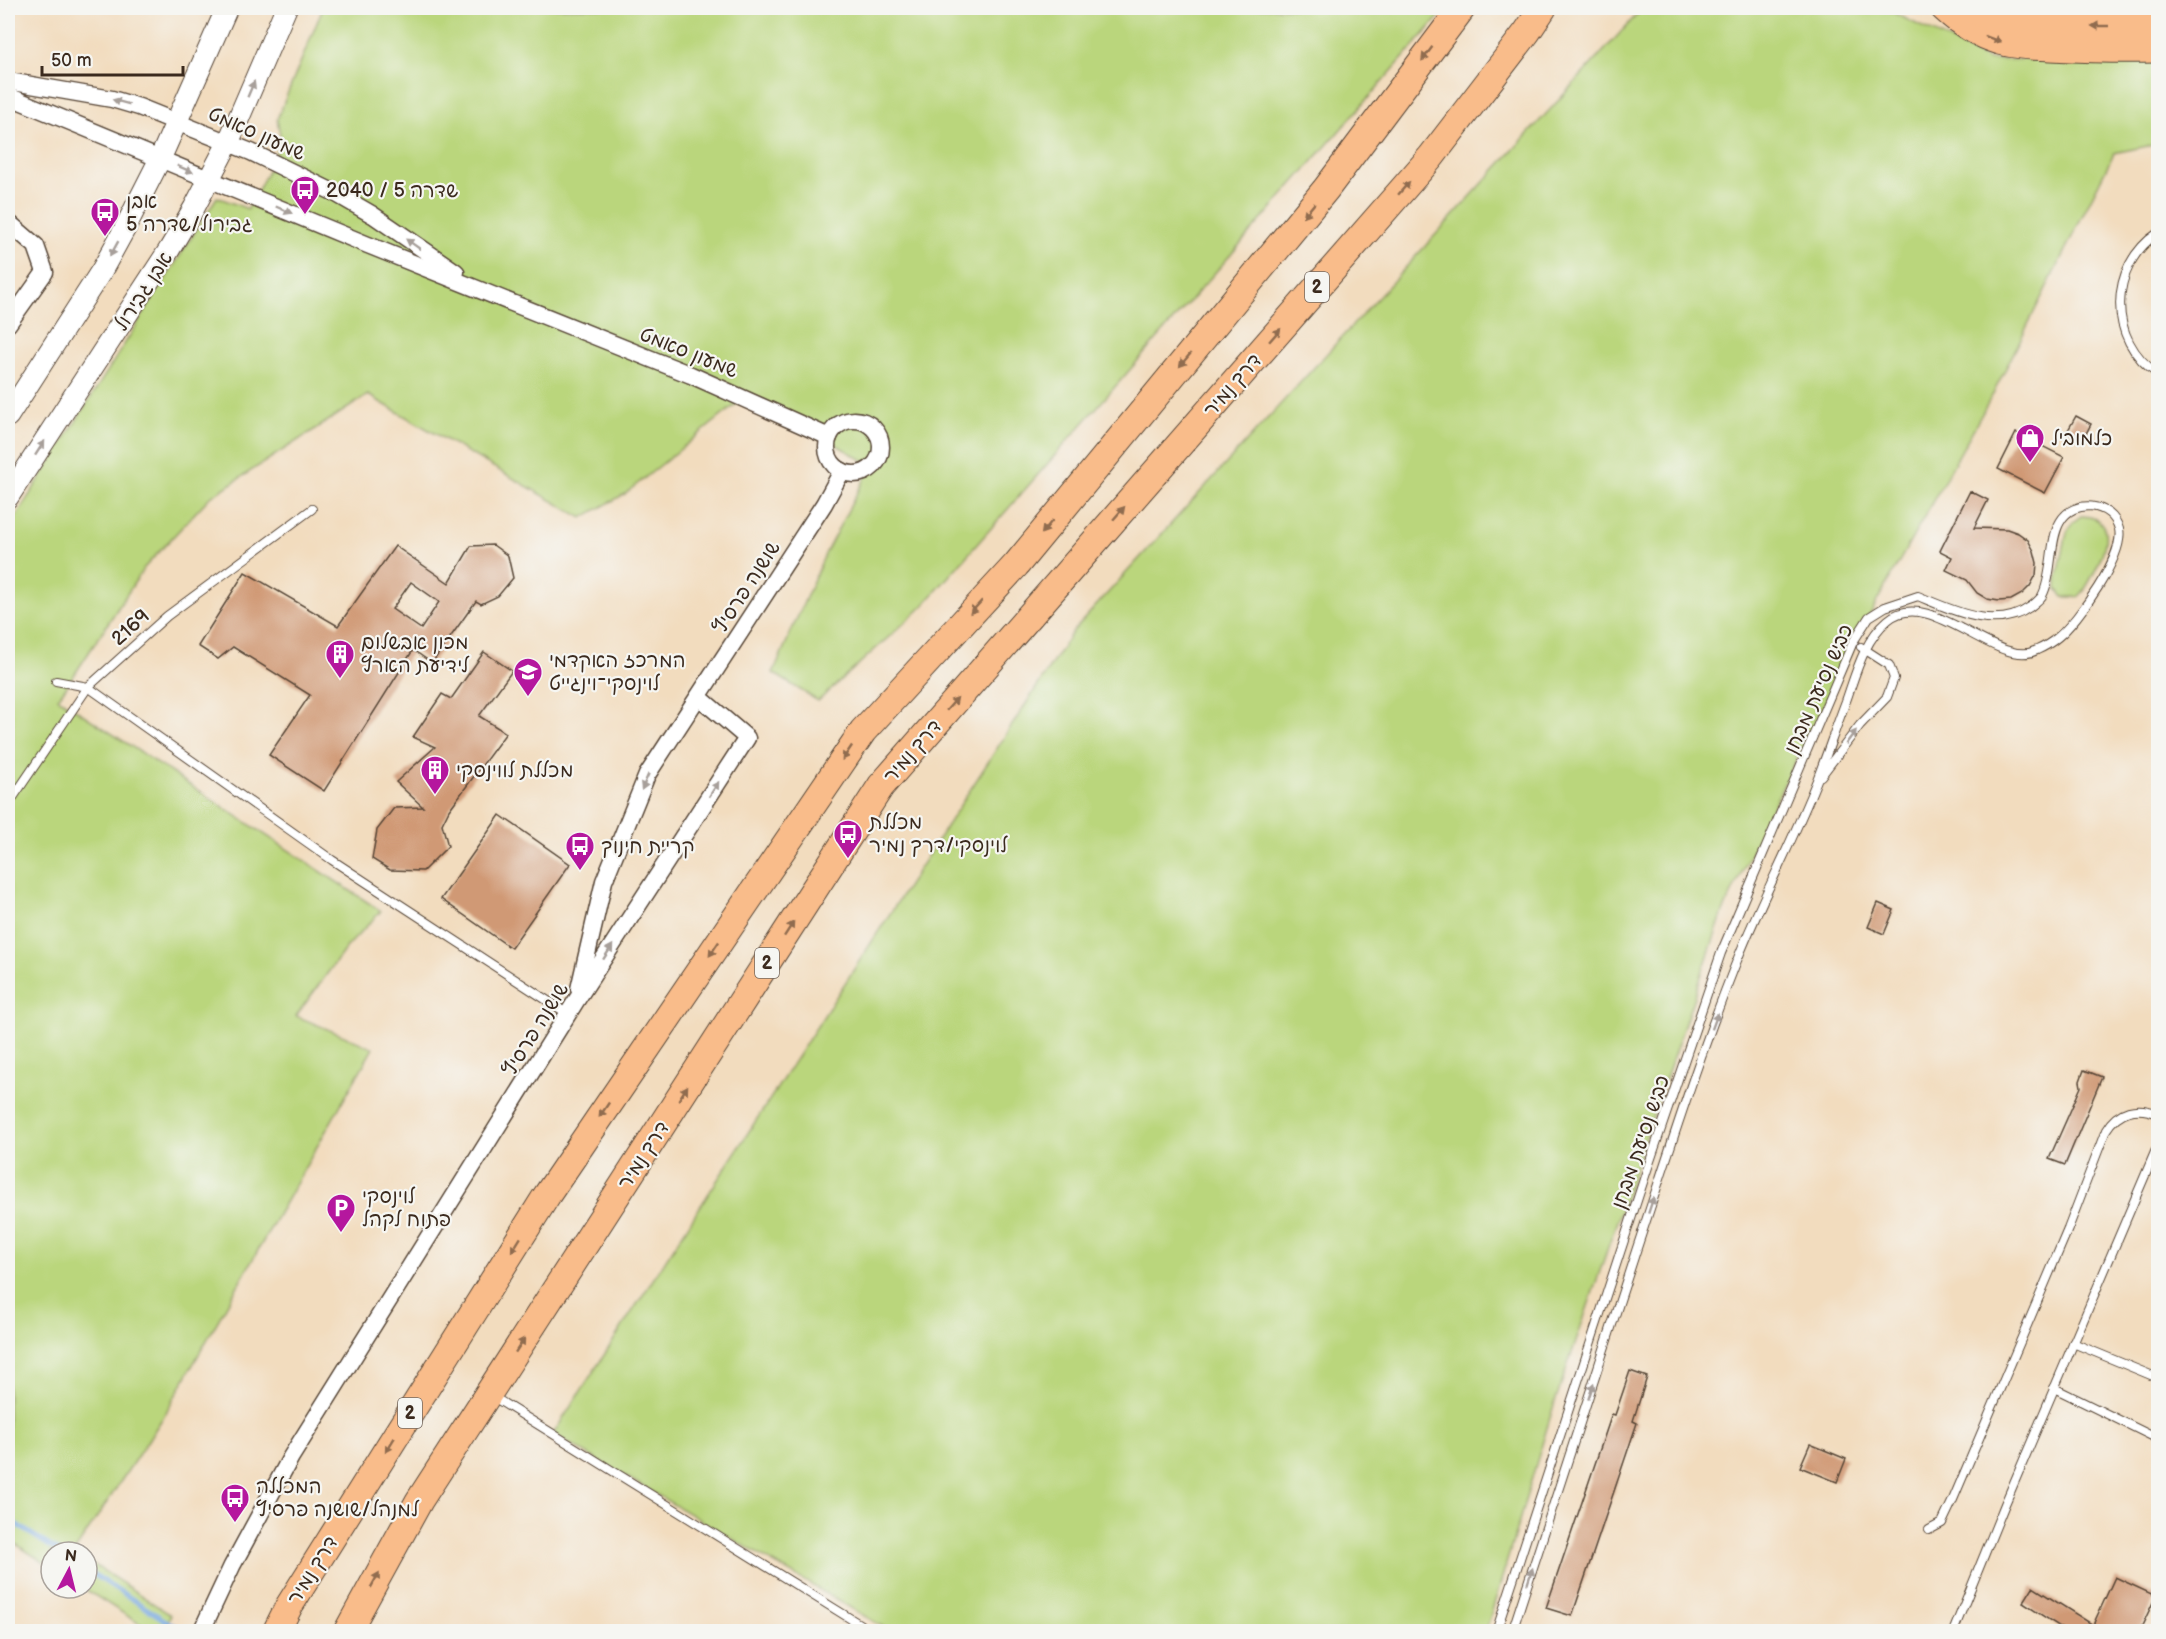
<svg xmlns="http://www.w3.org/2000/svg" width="2166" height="1639" viewBox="0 0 2166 1639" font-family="'Balsamiq Sans','Playpen Sans Hebrew',sans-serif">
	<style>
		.green { fill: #bad67c; stroke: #7a804d; stroke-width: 1.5 }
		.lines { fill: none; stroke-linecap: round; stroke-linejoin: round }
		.stream { stroke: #75a6e0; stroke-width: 5 }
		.building { fill: #d09974; fill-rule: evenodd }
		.service-casing { stroke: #564536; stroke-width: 10 }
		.minor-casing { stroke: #564536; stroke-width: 19 }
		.tertiary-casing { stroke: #564536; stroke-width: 23 }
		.trunk-casing { stroke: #564536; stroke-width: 29 }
		.motorway-casing { stroke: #564536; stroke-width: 32 }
		.service { stroke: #fff; stroke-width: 8 }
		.minor { stroke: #fff; stroke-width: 16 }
		.tertiary { stroke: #fff; stroke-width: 21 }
		.trunk { stroke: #f9bc8a; stroke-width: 27 }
		.motorway { stroke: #f9bc8a; stroke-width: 30 }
		.oneway { fill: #906c4f }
		.oneway2 { fill: #a79f9a }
		.labels { text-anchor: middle; stroke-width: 4.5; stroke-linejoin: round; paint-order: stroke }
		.shield { fill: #f6f6f2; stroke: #73675e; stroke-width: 1.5 }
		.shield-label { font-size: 18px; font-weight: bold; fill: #3b2a1e }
		.street-label { font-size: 20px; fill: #3b2a1e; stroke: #f6f6f2 }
		.poi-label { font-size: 20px; fill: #3b2a1e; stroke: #f6f6f2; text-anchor: start }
	</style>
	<rect width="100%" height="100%" fill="#f6f6f2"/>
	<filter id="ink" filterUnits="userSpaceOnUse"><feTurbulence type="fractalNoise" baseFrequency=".0167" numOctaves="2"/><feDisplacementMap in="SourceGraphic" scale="12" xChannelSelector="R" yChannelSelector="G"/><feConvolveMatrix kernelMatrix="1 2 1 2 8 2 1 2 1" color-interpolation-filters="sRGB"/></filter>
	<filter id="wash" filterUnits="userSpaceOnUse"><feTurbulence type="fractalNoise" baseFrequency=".008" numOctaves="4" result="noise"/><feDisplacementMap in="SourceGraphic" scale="24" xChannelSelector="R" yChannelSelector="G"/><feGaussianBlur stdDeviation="1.35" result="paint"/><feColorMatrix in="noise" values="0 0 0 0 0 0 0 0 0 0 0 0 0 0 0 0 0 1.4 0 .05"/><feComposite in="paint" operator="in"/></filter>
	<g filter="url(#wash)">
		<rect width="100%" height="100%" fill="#f2dcbe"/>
		<!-- green -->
		<g class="green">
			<path d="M323,8H1447L922,607L818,701L773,673L826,552L866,476V462L749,394L625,494L582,518L368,395L209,498L144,568L69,683L58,698L381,911L346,948L296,1016L373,1048L162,1419L74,1552H51V1567L8,1539V529L217,197L248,209L275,157L280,135L277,119Z"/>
			<path d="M1643,8H1884L1989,60L2158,57V144L2114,153L1993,394L1876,603L1773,806L1723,912L1553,1408L1486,1631H890L553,1434L1073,631Z"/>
			<path d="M2081,516C2128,517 2095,573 2083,592L2078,597H2063L2057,589V580L2067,532L2073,522Z"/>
			<path d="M87,1560L171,1615L163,1631H151L83,1588H87Z"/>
		</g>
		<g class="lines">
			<!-- stream -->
			<g class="stream">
				<path d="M8,1519L59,1552"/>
				<path d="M87,1570L174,1626"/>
			</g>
		</g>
		<g id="blocks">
			<!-- building -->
			<g class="building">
				<path d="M2076,416L2091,424L2082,441L2067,432Z"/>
				<path d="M2016,433L2064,457L2045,493L1998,469Z"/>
				<path d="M1970,491L1988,500L1974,528L2007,529L2018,533L2028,540L2034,551L2037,563L2036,575L2030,586L2022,594L2011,600L1999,601L1987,599L1977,593L1967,580L1946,570L1952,557L1940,551Z"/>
				<path d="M493,545L508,556L513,578L498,596L481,604L476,601L432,663L413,650L324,791L269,755L310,695L233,647L218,659L198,646L245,572L338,626L395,546L449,583L471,546ZM411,582L439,602L421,629L392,609Z"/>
				<path d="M484,652L512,671L479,716L506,733L449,810L442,824L448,846L423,871L390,870L372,859L377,830L394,808L423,807L396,782L435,747L413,737L442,694L451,699Z"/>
				<path d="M500,815L570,864L511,948L441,899Z"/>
				<path d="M1878,903L1894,910L1884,934L1868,927Z"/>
				<path d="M2084,1070L2102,1077L2065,1165L2049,1159L2081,1087L2080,1081Z"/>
				<path d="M1630,1371L1647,1377L1633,1421L1637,1423L1572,1616L1546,1608L1612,1414L1615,1415Z"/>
				<path d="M1810,1444L1846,1459L1837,1482L1800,1467Z"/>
				<path d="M2115,1577L2156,1596L2139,1632H2068L2023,1603L2033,1587L2093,1625Z"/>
			</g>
		</g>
	</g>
	<g filter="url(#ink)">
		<use href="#blocks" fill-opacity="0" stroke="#564536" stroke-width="1.5"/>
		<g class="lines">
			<!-- service casing -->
			<g class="service-casing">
				<g id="service">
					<path d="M2158,233C2108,266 2107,341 2158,374"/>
					<path d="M56,681L88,687L332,860L568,1014"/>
					<path d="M1821,776L1860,725L1887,697L1894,678L1889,665L1861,647"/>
					<path d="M8,805L88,687L167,616L312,509"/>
					<path d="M2073,1343L2158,1378"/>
					<path d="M2054,1388L2158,1439"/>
					<path d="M492,1396L872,1632"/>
					<path d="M1929,1530L1942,1523L1952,1502L2068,1229L2106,1130C2118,1110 2137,1105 2158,1114"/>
					<path d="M1496,1632L1647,1170L1721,953L1853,642L1869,617L1885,607L1918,596C1952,610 1996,632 2030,607C2033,605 2040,599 2042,596C2053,576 2049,541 2060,522C2073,498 2112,502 2119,529C2125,555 2078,621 2058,637C2052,642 2044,647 2037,650C1998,671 1930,585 1888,620C1864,640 1856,673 1846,701C1836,727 1827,754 1817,780C1793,841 1762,898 1738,958C1699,1055 1668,1155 1635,1254C1594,1380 1553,1506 1512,1632"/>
					<path d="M1953,1632L2005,1504L2158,1145"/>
				</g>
			</g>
			<!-- minor casing -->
			<g class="minor-casing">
				<g id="minor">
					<path d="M8,81L112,99L139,107L251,152L335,193L373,215L456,272"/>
					<path d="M8,96L368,245L691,375L829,437"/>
					<path d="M8,222L36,246L45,272L8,324"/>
					<circle cx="854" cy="447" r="27"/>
					<path d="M579,989L604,881L647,775L824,504L842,471"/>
					<path d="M201,1632L232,1566L291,1457L576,1001L747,738L699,697"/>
				</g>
			</g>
			<!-- tertiary casing -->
			<g class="tertiary-casing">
				<g id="tertiary">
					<path d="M8,416L102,270L124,230L160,159L227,8"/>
					<path d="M8,497L169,250L194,208L228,143L286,8"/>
				</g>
			</g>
			<!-- trunk casing -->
			<g class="trunk-casing">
				<g id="trunk">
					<path d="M1944,8C1960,23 1979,35 2000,41C2016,46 2034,46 2051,47C2087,49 2122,50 2158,49"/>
					<path d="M276,1632L289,1606L547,1195L863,731L1016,565L1326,189L1462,8"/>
					<path d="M347,1632L419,1501L881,786L1431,157L1527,32L1543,8"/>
				</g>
			</g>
			<!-- motorway casing -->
			<g class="motorway-casing">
				<path id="motorway" d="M1974,8L1995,19L2020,23L2073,26H2158"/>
			</g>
			<!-- service -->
			<use href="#service" class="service"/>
			<!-- minor -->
			<use href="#minor" class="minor"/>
			<!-- tertiary -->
			<use href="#tertiary" class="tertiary"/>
			<!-- trunk -->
			<use href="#trunk" class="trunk"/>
			<!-- motorway -->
			<use href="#motorway" class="motorway"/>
		</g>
		<!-- one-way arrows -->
		<defs><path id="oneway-solid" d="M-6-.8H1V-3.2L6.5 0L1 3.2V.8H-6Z" transform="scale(1.5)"/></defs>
		<g class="oneway">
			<use href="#oneway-solid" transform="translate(2100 26) rotate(180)"/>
			<use href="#oneway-solid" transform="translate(1993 39) rotate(20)"/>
			<use href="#oneway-solid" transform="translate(1427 54) rotate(127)"/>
			<use href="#oneway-solid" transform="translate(1404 188) rotate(-49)"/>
			<use href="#oneway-solid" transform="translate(1309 210) rotate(130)"/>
			<use href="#oneway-solid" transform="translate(1275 335) rotate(-49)"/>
			<use href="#oneway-solid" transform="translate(1185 360) rotate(130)"/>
			<use href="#oneway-solid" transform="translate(1119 513) rotate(-49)"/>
			<use href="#oneway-solid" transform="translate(1047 527) rotate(129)"/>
			<use href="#oneway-solid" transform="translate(976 607) rotate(133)"/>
			<use href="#oneway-solid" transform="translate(952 704) rotate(-49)"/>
			<use href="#oneway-solid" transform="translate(847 753) rotate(124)"/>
			<use href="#oneway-solid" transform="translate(789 929) rotate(-57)"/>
			<use href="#oneway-solid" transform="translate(714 949) rotate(124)"/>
			<use href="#oneway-solid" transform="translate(683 1093) rotate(-57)"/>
			<use href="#oneway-solid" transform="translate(604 1110) rotate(124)"/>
			<use href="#oneway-solid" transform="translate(516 1245) rotate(122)"/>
			<use href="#oneway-solid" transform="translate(520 1345) rotate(-57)"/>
			<use href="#oneway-solid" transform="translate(390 1445) rotate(122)"/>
			<use href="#oneway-solid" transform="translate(375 1580) rotate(-61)"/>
		</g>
		<g class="oneway2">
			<use href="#oneway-solid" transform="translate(251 89) rotate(-67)"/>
			<use href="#oneway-solid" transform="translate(121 102) rotate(-165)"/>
			<use href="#oneway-solid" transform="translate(185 169) rotate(23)"/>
			<use href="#oneway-solid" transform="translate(284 210) rotate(23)"/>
			<use href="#oneway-solid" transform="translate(413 244) rotate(-145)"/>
			<use href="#oneway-solid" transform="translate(114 249) rotate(119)"/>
			<use href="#oneway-solid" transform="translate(40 448) rotate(-57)"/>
			<use href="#oneway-solid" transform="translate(1851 737) rotate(-53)"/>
			<use href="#oneway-solid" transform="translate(645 782) rotate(114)"/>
			<use href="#oneway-solid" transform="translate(714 789) rotate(-57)"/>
			<use href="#oneway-solid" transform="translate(608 952) rotate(-57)"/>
			<use href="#oneway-solid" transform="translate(1715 1021) rotate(-70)"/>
			<use href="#oneway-solid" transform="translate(1651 1205) rotate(-72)"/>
			<use href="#oneway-solid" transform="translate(1591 1391) rotate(-72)"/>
			<use href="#oneway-solid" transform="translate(1530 1576) rotate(-72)"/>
		</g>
	</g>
	<!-- icons -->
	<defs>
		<g id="bus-pin" transform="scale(1.5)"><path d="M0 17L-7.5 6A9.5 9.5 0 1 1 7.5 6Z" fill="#b5179e" stroke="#f6f6f2"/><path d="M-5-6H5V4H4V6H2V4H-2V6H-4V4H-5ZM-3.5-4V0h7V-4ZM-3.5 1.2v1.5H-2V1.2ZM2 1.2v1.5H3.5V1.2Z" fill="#fff"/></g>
		<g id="shop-pin" transform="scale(1.5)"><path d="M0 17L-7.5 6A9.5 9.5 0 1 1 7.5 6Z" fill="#b5179e" stroke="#f6f6f2"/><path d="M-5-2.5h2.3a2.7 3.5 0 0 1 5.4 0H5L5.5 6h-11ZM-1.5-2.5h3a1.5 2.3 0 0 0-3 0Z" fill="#fff"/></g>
		<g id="building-pin" transform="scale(1.5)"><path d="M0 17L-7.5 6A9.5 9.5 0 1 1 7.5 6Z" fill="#b5179e" stroke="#f6f6f2"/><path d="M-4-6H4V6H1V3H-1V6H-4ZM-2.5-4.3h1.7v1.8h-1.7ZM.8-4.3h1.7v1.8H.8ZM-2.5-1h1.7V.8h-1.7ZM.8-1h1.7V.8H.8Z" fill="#fff"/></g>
		<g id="university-pin" transform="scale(1.5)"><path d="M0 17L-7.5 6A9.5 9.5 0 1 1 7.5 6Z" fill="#b5179e" stroke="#f6f6f2"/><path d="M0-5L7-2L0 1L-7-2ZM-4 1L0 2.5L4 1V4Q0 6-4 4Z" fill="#fff"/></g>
		<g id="parking-pin" transform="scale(1.5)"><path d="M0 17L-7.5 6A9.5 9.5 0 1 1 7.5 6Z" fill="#b5179e" stroke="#f6f6f2"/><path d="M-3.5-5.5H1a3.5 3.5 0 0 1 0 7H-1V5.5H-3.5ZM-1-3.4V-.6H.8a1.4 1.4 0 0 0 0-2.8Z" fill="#fff"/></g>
	</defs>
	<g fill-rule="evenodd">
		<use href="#bus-pin" x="305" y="190"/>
		<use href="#bus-pin" x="105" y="212"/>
		<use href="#shop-pin" x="2030" y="438"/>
		<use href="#building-pin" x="340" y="654"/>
		<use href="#university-pin" x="528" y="672"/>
		<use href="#building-pin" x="435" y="770"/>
		<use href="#bus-pin" x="848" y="834"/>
		<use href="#bus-pin" x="580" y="846"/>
		<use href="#parking-pin" x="341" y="1208"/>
		<use href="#bus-pin" x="235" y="1498"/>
	</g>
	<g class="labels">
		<!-- shield labels -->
		<g class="shield">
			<rect x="1305" y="272" width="24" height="30" rx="4.5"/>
			<rect x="755" y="948" width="24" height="30" rx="4.5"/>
			<rect x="398" y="1398" width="24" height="30" rx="4.5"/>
		</g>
		<g class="shield-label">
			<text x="1317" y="293">2</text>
			<text x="767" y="969">2</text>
			<text x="410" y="1419">2</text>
		</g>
		<!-- street labels -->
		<g class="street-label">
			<text transform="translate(257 133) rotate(24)" y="7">שמעון סאמט</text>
			<text transform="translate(143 291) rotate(-57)" y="7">אבן גבירול</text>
			<text transform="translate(689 352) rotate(22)" y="7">שמעון סאמט</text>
			<text transform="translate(1232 385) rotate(-49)" y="7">דרך נמיר</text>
			<text transform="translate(746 587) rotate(-57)" y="7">שושנה פרסיץ</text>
			<text transform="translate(130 627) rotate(-42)" y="7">2169</text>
			<text transform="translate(1818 689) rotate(-66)" y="7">כביש נסיעת מבחן</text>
			<text transform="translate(912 751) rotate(-49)" y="7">דרך נמיר</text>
			<text transform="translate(535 1029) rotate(-58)" y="7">שושנה פרסיץ</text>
			<text transform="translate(1640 1142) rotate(-71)" y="7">כביש נסיעת מבחן</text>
			<text transform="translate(643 1155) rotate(-57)" y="7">דרך נמיר</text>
			<text transform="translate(312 1570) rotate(-58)" y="7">דרך נמיר</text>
		</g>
		<!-- poi labels -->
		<g class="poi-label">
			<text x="326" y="197">שדרה 5 / 2040</text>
			<text x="126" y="208">אבן<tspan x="126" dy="23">גבירול/שדרה 5</tspan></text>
			<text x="2051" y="445">כלמוביל</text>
			<text x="361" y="649">מכון אבשלום<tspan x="361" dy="23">לידיעת הארץ</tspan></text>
			<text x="549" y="667">המרכז האקדמי<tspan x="549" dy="23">לוינסקי־וינגייט</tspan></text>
			<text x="456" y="777">מכללת לווינסקי</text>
			<text x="869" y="829">מכללת<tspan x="869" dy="23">לוינסקי/דרך נמיר</tspan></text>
			<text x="601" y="853">קריית חינוך</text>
			<text x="362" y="1203">לוינסקי<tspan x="362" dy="23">פתוח לקהל</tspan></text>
			<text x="256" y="1493">המכללה<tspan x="256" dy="23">למנהל/שושנה פרסיץ</tspan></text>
		</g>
	</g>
	<!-- margin -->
	<rect width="2166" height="1639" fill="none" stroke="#f6f6f2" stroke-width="30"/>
	<!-- north arrow -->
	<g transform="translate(69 1570) rotate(7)"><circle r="28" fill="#f6f6f2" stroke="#aba49d" stroke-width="1.5"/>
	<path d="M0-4.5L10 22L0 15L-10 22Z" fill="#b5179e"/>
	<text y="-9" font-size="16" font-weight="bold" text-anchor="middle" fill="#3b2a1e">N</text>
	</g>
	<!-- scale -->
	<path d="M42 66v9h141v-9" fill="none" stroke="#3b2a1e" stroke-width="3"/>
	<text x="51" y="66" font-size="18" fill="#3b2a1e" stroke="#f6f6f2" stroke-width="4.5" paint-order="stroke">50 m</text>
</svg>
